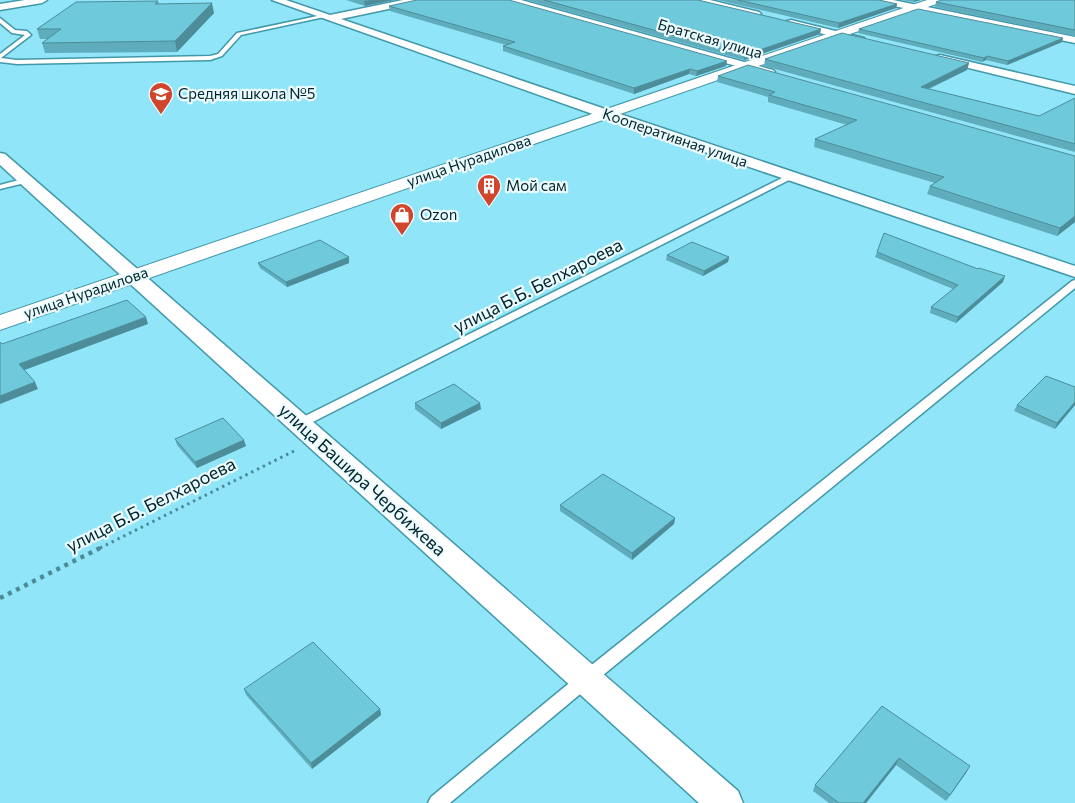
<svg xmlns="http://www.w3.org/2000/svg" width="1075" height="803" viewBox="0 0 1075 803" font-family="Commissioner,sans-serif">
	<style>
		.lines { fill: none; stroke-linecap: round; stroke-linejoin: round }
		.lane-casing { stroke: #4098a9; stroke-width: 3 }
		.street-casing { stroke: #4098a9; stroke-width: 3 }
		.secondary-casing { stroke: #4098a9; stroke-width: 2 }
		.path-far1 { stroke: #4c8b98; stroke-width: 3; stroke-dasharray: 2.5 4; stroke-linecap: butt }
		.path { stroke: #4c8b98; stroke-width: 4.5; stroke-dasharray: 4 5; stroke-linecap: butt }
		.lane { fill: #fff; fill-rule: evenodd }
		.street { fill: #fff; fill-rule: evenodd }
		.secondary { fill: #fff; fill-rule: evenodd }
		.wall { fill: #5fadbc }
		.shaded-wall { fill: #4d8d99 }
		.building { fill: #6ec9db; stroke: #4d8d99 }
		.labels { text-anchor: middle; stroke-width: 4.5; stroke-linejoin: round; paint-order: stroke }
		.far-street-label { font-size: 15px; fill: #00242b; stroke: #ebfbfe }
		.far-poi-label { font-size: 15px; fill: #00242b; stroke: #ebfbfe; text-anchor: start }
		.street-label { font-size: 18px; fill: #00242b; stroke: #ebfbfe }
	</style>
	<rect width="100%" height="100%" fill="#90e6f8"/>
	<g class="lines">
		<!-- lane casing -->
		<g class="lane-casing">
			<g id="lane">
				<path d="M322,15L324,17L241,35L222,56L210,60L17,64L0,62V54L25,35L12,33L0,23V18L15,30L27,31L31,35L1,58L17,60L210,56L218,54L237,33Z"/>
				<path d="M788,175L795,177L303,427H295L293,424L295,421Z"/>
				<path d="M26,178H29V182L0,189V185Z"/>
				<path d="M1075,280V288L591,685L450,803H428L431,797L579,675L1072,281Z"/>
			</g>
		</g>
		<!-- street casing -->
		<g class="street-casing">
			<g id="street">
				<path d="M25,0H47L42,3L0,10V4Z"/>
				<path d="M272,0H286L330,15L403,0H422L417,3L341,19L611,111L1075,266V277L601,117Z"/>
				<path d="M505,0H521L773,70L775,72L773,74H765L507,2Z"/>
				<path d="M693,0H710L759,12L761,14L756,17L695,2Z"/>
				<path d="M874,0H893L1075,37V43L879,3Z"/>
				<path d="M791,20L864,38L865,40L860,43L787,25V21Z"/>
				<path d="M940,55L1075,86V94L936,60L934,58L936,56Z"/>
				<path d="M0,153L5,154L738,791L743,803H699L0,165Z"/>
			</g>
		</g>
		<!-- secondary casing -->
		<g class="secondary-casing">
			<path id="secondary" d="M927,0H944L942,2L0,330V315Z"/>
		</g>
		<!-- path-far1 -->
		<path class="path-far1" d="M100,548L294,451"/>
		<!-- path -->
		<path class="path" d="M0,598L102,547"/>
		<!-- lane -->
		<use href="#lane" class="lane"/>
		<!-- street -->
		<use href="#street" class="street"/>
		<!-- secondary -->
		<use href="#secondary" class="secondary"/>
	</g>
	<!-- wall -->
	<g class="wall">
		<path d="M346,0H394L365,6Z"/>
		<path d="M527,0H698L820,34L744,60Z"/>
		<path d="M718,0H879L897,4L896,8L838,28Z"/>
		<path d="M902,0H921L914,2Z"/>
		<path d="M1075,0V36L935,7L936,2Z"/>
		<path d="M158,1L159,4L214,13L177,52L45,53L42,43L47,39H40L37,29Z"/>
		<path d="M389,6L726,66L696,76L689,74L634,94L503,51V46L506,45L390,11Z"/>
		<path d="M859,29L1062,42L1007,65L986,60L982,62L858,33Z"/>
		<path d="M765,59L969,63L967,70L929,89L1039,116L1075,98V152L764,66Z"/>
		<path d="M718,76L1075,156V222L1057,236L927,194L930,186L935,183L814,147L815,139L847,125L768,102V97L717,82Z"/>
		<path d="M877,252L1003,282L956,323L930,313L931,307L953,289L875,257Z"/>
		<path d="M667,255L729,257L728,262L703,276L666,260Z"/>
		<path d="M258,263H349L287,287L260,268Z"/>
		<path d="M1075,387V405L1055,429L1014,411L1017,405Z"/>
		<path d="M415,403L481,409L441,429L415,409Z"/>
		<path d="M175,439L246,446L197,468L177,445Z"/>
		<path d="M560,505L675,518L674,524L632,560L560,511Z"/>
		<path d="M244,689L380,709L381,715L312,769L246,695Z"/>
		<path d="M882,706L966,773L946,801L896,765L866,803H829L813,791L815,785Z"/>
	</g>
	<!-- shaded-wall -->
	<g class="shaded-wall">
		<path d="M371,0H394L365,6L364,1Z"/>
		<path d="M915,0H921L914,2Z"/>
		<path d="M212,3L214,13L177,52L175,41Z"/>
		<path d="M897,4L896,8L838,28L839,23Z"/>
		<path d="M821,29L820,34L744,60L745,55Z"/>
		<path d="M1063,38L1062,42L1007,65L1008,61Z"/>
		<path d="M987,56L986,60L982,62L984,58Z"/>
		<path d="M727,61L726,66L696,76L697,71Z"/>
		<path d="M969,63L967,70L919,93L921,87Z"/>
		<path d="M690,69L689,74L634,94V88Z"/>
		<path d="M1075,216V222L1057,236L1060,228Z"/>
		<path d="M349,257V263L287,287L286,282Z"/>
		<path d="M729,257L728,262L703,276L704,271Z"/>
		<path d="M1005,276L1003,282L956,323L958,317Z"/>
		<path d="M146,317L148,324L22,371L19,364Z"/>
		<path d="M35,382L38,389L0,404V396Z"/>
		<path d="M1075,402V405L1055,429L1057,423Z"/>
		<path d="M480,403L481,409L441,429V423Z"/>
		<path d="M244,440L246,446L197,468L195,462Z"/>
		<path d="M675,518L674,524L632,560V553Z"/>
		<path d="M380,709L381,715L312,769L311,763Z"/>
		<path d="M899,758L896,765L866,803H863Z"/>
		<path d="M970,766L966,773L946,801L950,795Z"/>
	</g>
	<!-- building -->
	<g class="building">
		<path d="M417,0H509L727,61L697,71L690,69L634,88L503,46L515,42L389,6Z"/>
		<path d="M544,0H698L821,29L745,55Z"/>
		<path d="M738,0H879L897,4L839,23Z"/>
		<path d="M941,0H1075V30L936,2Z"/>
		<path d="M158,1L155,4L212,3L175,41L42,43L61,29H37L76,2Z"/>
		<path d="M918,9L1063,38L1008,61L987,56L984,58L859,29Z"/>
		<path d="M842,33L969,63L921,87L1039,116L1075,98V144L765,59Z"/>
		<path d="M748,65L1075,156V216L1060,228L930,186L944,177L815,139L857,120L769,95L775,92L718,76Z"/>
		<path d="M884,233L978,269L979,268L1005,276L958,317L931,307L958,285L877,252Z"/>
		<path d="M320,240L349,257L286,282L258,263Z"/>
		<path d="M692,242L729,257L704,271L667,255Z"/>
		<path d="M127,300L146,317L19,364L35,382L0,396V342L2,344Z"/>
		<path d="M1046,376L1075,387V402L1057,423L1017,405Z"/>
		<path d="M454,384L480,403L441,423L415,403Z"/>
		<path d="M223,418L244,440L195,462L175,439Z"/>
		<path d="M603,474L675,518L632,553L560,505Z"/>
		<path d="M313,642L380,709L311,763L244,689Z"/>
		<path d="M882,706L970,766L950,795L899,758L863,803H839L815,785Z"/>
	</g>
	<!-- icons -->
	<defs>
		<g id="school-pin" transform="scale(1.25)"><path d="M0 17L-7.5 6A9.5 9.5 0 1 1 7.5 6Z" fill="#d1452d" stroke="#ebfbfe"/><path d="M0-5L7-2L0 1L-7-2ZM-4 1L0 2.5L4 1V4Q0 6-4 4Z" fill="#fff"/></g>
		<g id="building-pin" transform="scale(1.25)"><path d="M0 17L-7.5 6A9.5 9.5 0 1 1 7.5 6Z" fill="#d1452d" stroke="#ebfbfe"/><path d="M-4-6H4V6H1V3H-1V6H-4ZM-2.5-4.3h1.7v1.8h-1.7ZM.8-4.3h1.7v1.8H.8ZM-2.5-1h1.7V.8h-1.7ZM.8-1h1.7V.8H.8Z" fill="#fff"/></g>
		<g id="shop-pin" transform="scale(1.25)"><path d="M0 17L-7.5 6A9.5 9.5 0 1 1 7.5 6Z" fill="#d1452d" stroke="#ebfbfe"/><path d="M-5-2.5h2.3a2.7 3.5 0 0 1 5.4 0H5L5.5 6h-11ZM-1.5-2.5h3a1.5 2.3 0 0 0-3 0Z" fill="#fff"/></g>
	</defs>
	<g fill-rule="evenodd">
		<use href="#school-pin" x="161" y="94"/>
		<use href="#building-pin" x="489" y="186"/>
		<use href="#shop-pin" x="402" y="215"/>
	</g>
	<g class="labels">
		<!-- far-street labels -->
		<g class="far-street-label">
			<text transform="translate(710 39) rotate(16)" y="5">Братская улица</text>
			<text transform="translate(675 138) rotate(19)" y="5">Кооперативная улица</text>
			<text transform="translate(469 161) rotate(-19)" y="5">улица Нурадилова</text>
			<text transform="translate(86 293) rotate(-19)" y="5">улица Нурадилова</text>
		</g>
		<!-- far-poi labels -->
		<g class="far-poi-label">
			<text x="178" y="99">Средняя школа №5</text>
			<text x="506" y="191">Мой сам</text>
			<text x="420" y="220">Ozon</text>
		</g>
		<!-- street labels -->
		<g class="street-label">
			<text transform="translate(538 286) rotate(-27)" y="6">улица Б.Б. Белхароева</text>
			<text transform="translate(362 480) rotate(42)" y="6">улица Башира Чербижева</text>
			<text transform="translate(151 505) rotate(-27)" y="6">улица Б.Б. Белхароева</text>
		</g>
	</g>
</svg>
